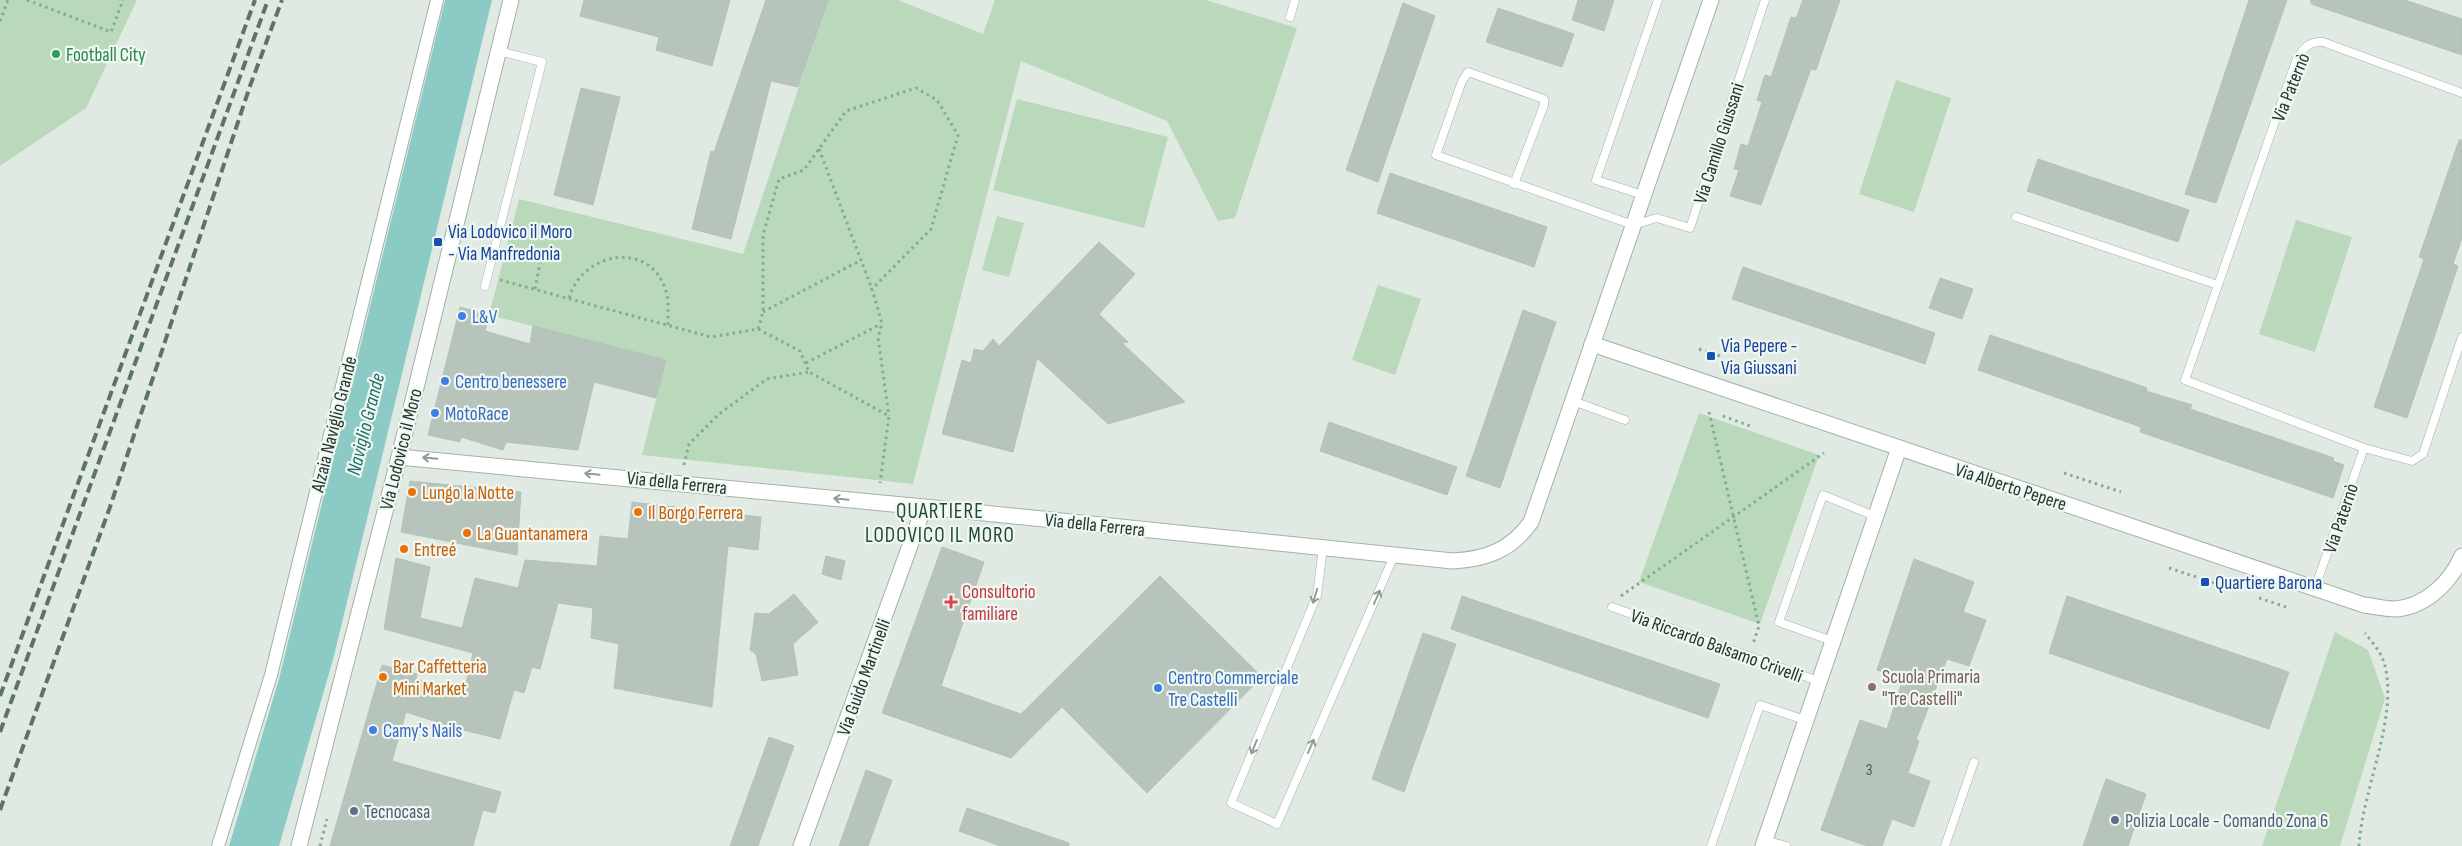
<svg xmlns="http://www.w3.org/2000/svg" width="2462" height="846" viewBox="0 0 2462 846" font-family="'Sofia Sans Condensed',sans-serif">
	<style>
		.green { fill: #bad9bb }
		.water { fill: #8ccbc5 }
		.building { fill: #b6c4bb; stroke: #b3c3b8 }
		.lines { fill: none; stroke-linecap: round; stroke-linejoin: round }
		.service-casing { stroke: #a3b1a9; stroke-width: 9 }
		.pedestrian-casing { stroke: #a3b1a9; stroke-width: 14 }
		.minor-casing { stroke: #a3b1a9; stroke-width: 17 }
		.tertiary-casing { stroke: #a3b1a9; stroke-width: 17 }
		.path { stroke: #83ab94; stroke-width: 3; stroke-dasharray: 2.5 4; stroke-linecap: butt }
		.service { stroke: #fff; stroke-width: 8 }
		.pedestrian { stroke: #fff; stroke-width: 12 }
		.minor { stroke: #fff; stroke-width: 15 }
		.tertiary { stroke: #fff; stroke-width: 15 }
		.rail { stroke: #5c7468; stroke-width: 4; stroke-dasharray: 10 5; stroke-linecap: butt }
		.oneway { stroke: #909c96 }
		.leisure-dot { fill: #2e9e5b; stroke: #f0f7f2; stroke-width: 2 }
		.transit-dot { fill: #1a4fb4; stroke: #f0f7f2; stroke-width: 2 }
		.shop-dot { fill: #3f7fe0; stroke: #f0f7f2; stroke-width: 2 }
		.food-dot { fill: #e8710a; stroke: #f0f7f2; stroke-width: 2 }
		.health-dot { fill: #e0444e; stroke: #f0f7f2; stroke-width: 2 }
		.education-dot { fill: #8d6e63; stroke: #f0f7f2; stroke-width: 2 }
		.service-dot { fill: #5c6f8a; stroke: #f0f7f2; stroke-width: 2 }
		.labels { text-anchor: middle; stroke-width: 4.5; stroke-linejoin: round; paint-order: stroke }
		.number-label { font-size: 16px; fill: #475b50 }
		.leisure-label { font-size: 19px; fill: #27864d; stroke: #f0f7f2; text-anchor: start }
		.street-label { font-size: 19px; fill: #22382d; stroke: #f0f7f2 }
		.transit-label { font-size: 19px; fill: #164399; stroke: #f0f7f2; text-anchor: start }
		.shop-label { font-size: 19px; fill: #366cbe; stroke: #f0f7f2; text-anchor: start }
		.food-label { font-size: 19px; fill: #c56008; stroke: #f0f7f2; text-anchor: start }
		.health-label { font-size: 19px; fill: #be3a42; stroke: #f0f7f2; text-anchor: start }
		.education-label { font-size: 19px; fill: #785e54; stroke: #f0f7f2; text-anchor: start }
		.service-label { font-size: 19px; fill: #4e5e75; stroke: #f0f7f2; text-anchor: start }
		.water-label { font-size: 20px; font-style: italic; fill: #216f68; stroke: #f0f7f2 }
		.quarter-label { font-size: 21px; letter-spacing: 1px; fill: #204934; stroke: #f0f7f2 }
	</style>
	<rect width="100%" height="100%" fill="#e0eae3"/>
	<!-- green -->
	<g class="green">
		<path d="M0,0H137L86,108L0,166Z"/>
		<path d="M828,0H898L983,34L995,0H1206L1297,28L1235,218L1218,221L1167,121L1021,61L913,484L642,455L666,360L489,315L519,199L743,254Z"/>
		<path d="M1896,80L1951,98L1914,212L1859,194Z"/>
		<path d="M1017,99L1168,137L1144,228L993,190Z"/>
		<path d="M997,216L1024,223L1009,277L982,270Z"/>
		<path d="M2296,220L2352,237L2315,352L2259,334Z"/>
		<path d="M1378,285L1421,299L1395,375L1352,360Z"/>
		<path d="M1699,413L1819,455L1760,624L1639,582Z"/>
		<path d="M2335,632L2368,650L2385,698L2340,846H2262Z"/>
	</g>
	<!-- water -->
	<path class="water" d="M445,0H492L334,656L279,846H229L279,679Z"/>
	<!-- building -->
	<g class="building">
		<path d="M584,0H730L712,66L656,50L659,37L580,16Z"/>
		<path d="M766,0H828L798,87L771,81L731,239L692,229L711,151L714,152Z"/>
		<path d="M1578,0H1614L1604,31L1572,20Z"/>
		<path d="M1803,0H1840L1816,70L1811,69L1761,205L1730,196L1739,170L1734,169L1741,144L1748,146L1762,102L1757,100L1765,75L1771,77L1791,17L1796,18Z"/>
		<path d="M2249,0H2287L2216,203L2185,194Z"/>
		<path d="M2311,0H2405L2462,19V55L2311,4Z"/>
		<path d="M1403,3L1435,16L1378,182L1346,170Z"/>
		<path d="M1498,8L1574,34L1562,67L1486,42Z"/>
		<path d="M581,88L620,97L593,205L554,195Z"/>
		<path d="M2459,140H2462V238L2453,264L2458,266L2407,418L2374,407L2424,259L2419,257Z"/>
		<path d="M2038,159L2189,210L2178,242L2027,191Z"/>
		<path d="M1390,173L1547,227L1534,267L1377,213Z"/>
		<path d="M1099,242L1135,274L1099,314L1128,342L1122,343L1185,402L1108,424L1037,358L1013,452L942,434L962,360L971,363L974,349L983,351L993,339L999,346Z"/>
		<path d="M1743,267L1935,333L1925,364L1732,299Z"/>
		<path d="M1940,278L1973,289L1962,319L1929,308Z"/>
		<path d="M460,307L489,315L485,331L530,344L533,326L666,360L656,398L594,382L578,450L506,442L503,450L461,437L460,442L428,435Z"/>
		<path d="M1523,310L1556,322L1500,488L1466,476Z"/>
		<path d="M1990,335L2133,383L2147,388L2146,391L2192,405L2190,409L2334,458L2333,461L2344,465L2333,498L2140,432L2141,427L1978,370Z"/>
		<path d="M1329,422L1457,467L1447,495L1320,451Z"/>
		<path d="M410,481L521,492L517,555L401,532Z"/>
		<path d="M632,502L761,517L758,550L728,546L712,707L614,688L619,644L591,638L593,608L558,603L540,669L532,667L524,693L514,690L500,739L455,728L406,712L392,761L501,792L495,813L483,810L473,846H330L382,665L417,674L416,679L464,692L473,653L384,629L396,558L430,567L420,618L462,628L475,578L518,588L525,560L597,566L600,536L628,539Z"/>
		<path d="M942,547L984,562L941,686L1021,714L1160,576L1262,677L1147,793L1062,707L1011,758L882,713Z"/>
		<path d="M826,556L845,561L841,580L822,574Z"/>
		<path d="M1914,559L1974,582L1963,612L1986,620L1969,666L1947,659L1916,740L1919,741L1908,773L1930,781L1914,827L1892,819L1882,846H1867L1821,830L1860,720L1887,729L1903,679L1877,670Z"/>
		<path d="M794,594L818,622L793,644L798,675L762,681L756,654L750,650L755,613L769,614Z"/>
		<path d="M1462,596L1720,684L1708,718L1451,629Z"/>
		<path d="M2067,596L2289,672L2269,729L2049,653Z"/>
		<path d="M1423,633L1456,644L1404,792L1372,779Z"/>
		<path d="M769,737L794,746L758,846H730Z"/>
		<path d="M866,770L892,780L868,846H839Z"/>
		<path d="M2106,779L2146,794L2128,846H2083Z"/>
		<path d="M967,808L1069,843V846H1000L959,831Z"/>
	</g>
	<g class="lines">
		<!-- service casing -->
		<g class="service-casing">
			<g id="service">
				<path d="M1290,17L1295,0"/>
				<path d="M2462,93L2323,42C2309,41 2303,48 2296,61L2185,380L2364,448L2412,461L2423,454L2462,337"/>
				<path d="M1514,184L1544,105V99L1468,72L1462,81L1436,155L1633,225L1657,218L1690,228L1765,0"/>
				<path d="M1643,195L1596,180L1658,0"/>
				<path d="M2016,217L2218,285"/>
				<path d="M485,286L542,62L499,51"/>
				<path d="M1573,401L1625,420"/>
				<path d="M1323,548L1317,595L1231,803L1277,824L1394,556"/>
				<path d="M2315,588L2364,448"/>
				<path d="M1612,607L1821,682"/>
				<path d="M1835,642L1779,622L1823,495L1877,517"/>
				<path d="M1765,840L1786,846"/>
				<path d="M1711,846L1760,705L1808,721"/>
				<path d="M1945,846L1974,762"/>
			</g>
		</g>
		<!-- pedestrian casing -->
		<g class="pedestrian-casing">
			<path id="pedestrian" d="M218,846L271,675L437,0"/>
		</g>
		<!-- minor casing -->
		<g class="minor-casing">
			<g id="minor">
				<path d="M1592,344L2364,605C2373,606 2385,609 2395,609C2425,607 2450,583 2462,556"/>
				<path d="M399,457L945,509L1453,561C1487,559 1511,550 1531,522L1711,0"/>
				<path d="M801,846L924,507"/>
				<path d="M1763,846L1899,448"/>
			</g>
		</g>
		<!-- tertiary casing -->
		<g class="tertiary-casing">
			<path id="tertiary" d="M299,846L399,457L511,0"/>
		</g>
		<!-- path -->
		<g class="path">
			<path d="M27,0L111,32L123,0"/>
			<path d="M0,21L8,0"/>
			<path d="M819,149L872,289"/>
			<path d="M500,280L711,337L758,329L800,351L809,372L889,416L880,483"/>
			<path d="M535,289L540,263"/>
			<path d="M569,298C582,252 650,239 666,291C669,302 668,314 668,325"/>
			<path d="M763,312L861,260"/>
			<path d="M758,329L763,312V235L779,179L804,170L846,111L916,88L937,100L958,135L931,229L872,289L882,323L878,338L889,416"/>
			<path d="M1699,349L1720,356"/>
			<path d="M806,363L881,324"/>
			<path d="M1709,412L1759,626L1753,644"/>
			<path d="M1723,416L1753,427"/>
			<path d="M684,465L689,444L719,414L767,379L809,372"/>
			<path d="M2064,473L2121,492"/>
			<path d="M2169,568L2233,589"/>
			<path d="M1621,596L1824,453"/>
			<path d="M2259,598L2289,608"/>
			<path d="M320,846L327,819"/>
			<path d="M2359,846C2362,790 2398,720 2385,666C2382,653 2373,643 2365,633"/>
		</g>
		<!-- service -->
		<use href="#service" class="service"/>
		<!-- pedestrian -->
		<use href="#pedestrian" class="pedestrian"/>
		<!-- minor -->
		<use href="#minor" class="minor"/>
		<!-- tertiary -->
		<use href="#tertiary" class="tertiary"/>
		<!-- rail -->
		<g class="rail">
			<path d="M0,696L255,0"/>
			<path d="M0,732L268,0"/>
			<path d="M0,810L110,507L250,86L282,0"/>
		</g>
	</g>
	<!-- one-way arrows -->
	<defs><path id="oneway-shaft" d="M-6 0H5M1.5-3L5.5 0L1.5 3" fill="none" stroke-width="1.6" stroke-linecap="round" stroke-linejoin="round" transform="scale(1.25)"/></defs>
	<g class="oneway">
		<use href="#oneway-shaft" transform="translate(430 458) rotate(-175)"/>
		<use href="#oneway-shaft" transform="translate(592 474) rotate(-174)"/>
		<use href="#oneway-shaft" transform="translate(841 499) rotate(-174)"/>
		<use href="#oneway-shaft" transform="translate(1315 596) rotate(107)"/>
		<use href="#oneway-shaft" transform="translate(1377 597) rotate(-66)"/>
		<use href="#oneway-shaft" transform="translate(1311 746) rotate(-66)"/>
		<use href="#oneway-shaft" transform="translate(1254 747) rotate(112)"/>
	</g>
	<!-- markers -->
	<circle class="leisure-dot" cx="56" cy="54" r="5"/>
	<g class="transit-dot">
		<rect x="433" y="237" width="10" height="10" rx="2.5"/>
		<rect x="1706" y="351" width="10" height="10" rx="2.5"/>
		<rect x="2200" y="577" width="10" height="10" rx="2.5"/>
	</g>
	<g class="shop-dot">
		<circle cx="462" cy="316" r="5"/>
		<circle cx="445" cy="381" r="5"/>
		<circle cx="435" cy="413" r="5"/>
		<circle cx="1158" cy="688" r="5"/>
		<circle cx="373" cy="730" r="5"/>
	</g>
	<g class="food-dot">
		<circle cx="412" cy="492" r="5"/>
		<circle cx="638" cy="512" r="5"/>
		<circle cx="467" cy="533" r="5"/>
		<circle cx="404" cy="549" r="5"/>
		<circle cx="383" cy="677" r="5"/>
	</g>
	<path class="health-dot" d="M948.5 594.5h5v5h5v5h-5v5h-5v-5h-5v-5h5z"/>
	<circle class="education-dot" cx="1872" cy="687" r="5"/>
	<g class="service-dot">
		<circle cx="354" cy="811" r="5"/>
		<circle cx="2115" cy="820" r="5"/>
	</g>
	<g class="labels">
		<!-- number labels -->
		<g class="number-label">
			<text x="1869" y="775">3</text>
		</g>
		<!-- leisure labels -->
		<g class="leisure-label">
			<text x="66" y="61">Football City</text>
		</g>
		<!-- street labels -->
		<g class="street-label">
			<text transform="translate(2290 87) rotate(-68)" y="7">Via Paternò</text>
			<text transform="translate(1718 143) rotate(-72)" y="7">Via Camillo Giussani</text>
			<text transform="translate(333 424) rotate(-76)" y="7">Alzaia Naviglio Grande</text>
			<text transform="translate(400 449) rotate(-76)" y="7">Via Lodovico il Moro</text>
			<text transform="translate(677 482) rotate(6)" y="7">Via della Ferrera</text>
			<text transform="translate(2011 486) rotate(18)" y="7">Via Alberto Pepere</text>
			<text transform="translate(2340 518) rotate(-71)" y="7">Via Paternò</text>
			<text transform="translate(1095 524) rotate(6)" y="7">Via della Ferrera</text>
			<text transform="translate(1717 645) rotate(20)" y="7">Via Riccardo Balsamo Crivelli</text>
			<text transform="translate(863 677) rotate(-70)" y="7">Via Guido Martinelli</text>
		</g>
		<!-- transit labels -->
		<g class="transit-label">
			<text x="448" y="238">Via Lodovico il Moro<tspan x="448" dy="22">- Via Manfredonia</tspan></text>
			<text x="1721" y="352">Via Pepere -<tspan x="1721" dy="22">Via Giussani</tspan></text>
			<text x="2215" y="589">Quartiere Barona</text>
		</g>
		<!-- shop labels -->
		<g class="shop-label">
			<text x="472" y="323">L&amp;V</text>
			<text x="455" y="388">Centro benessere</text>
			<text x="445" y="420">MotoRace</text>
			<text x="1168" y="684">Centro Commerciale<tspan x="1168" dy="22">Tre Castelli</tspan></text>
			<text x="383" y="737">Camy's Nails</text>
		</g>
		<!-- food labels -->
		<g class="food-label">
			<text x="422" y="499">Lungo la Notte</text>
			<text x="648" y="519">Il Borgo Ferrera</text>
			<text x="477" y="540">La Guantanamera</text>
			<text x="414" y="556">Entreé</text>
			<text x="393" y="673">Bar Caffetteria<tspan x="393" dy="22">Mini Market</tspan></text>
		</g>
		<!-- health labels -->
		<g class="health-label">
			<text x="962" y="598">Consultorio<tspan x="962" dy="22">familiare</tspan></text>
		</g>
		<!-- education labels -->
		<g class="education-label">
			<text x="1882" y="683">Scuola Primaria<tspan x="1882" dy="22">"Tre Castelli"</tspan></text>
		</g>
		<!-- service labels -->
		<g class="service-label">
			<text x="364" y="818">Tecnocasa</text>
			<text x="2125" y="827">Polizia Locale - Comando Zona 6</text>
		</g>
		<!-- water labels -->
		<g class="water-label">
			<text transform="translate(365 424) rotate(-76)" y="7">Naviglio Grande</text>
		</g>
		<!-- quarter labels -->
		<g class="quarter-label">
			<text x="940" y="518">QUARTIERE<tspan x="940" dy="24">LODOVICO IL MORO</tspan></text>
		</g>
	</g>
</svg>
